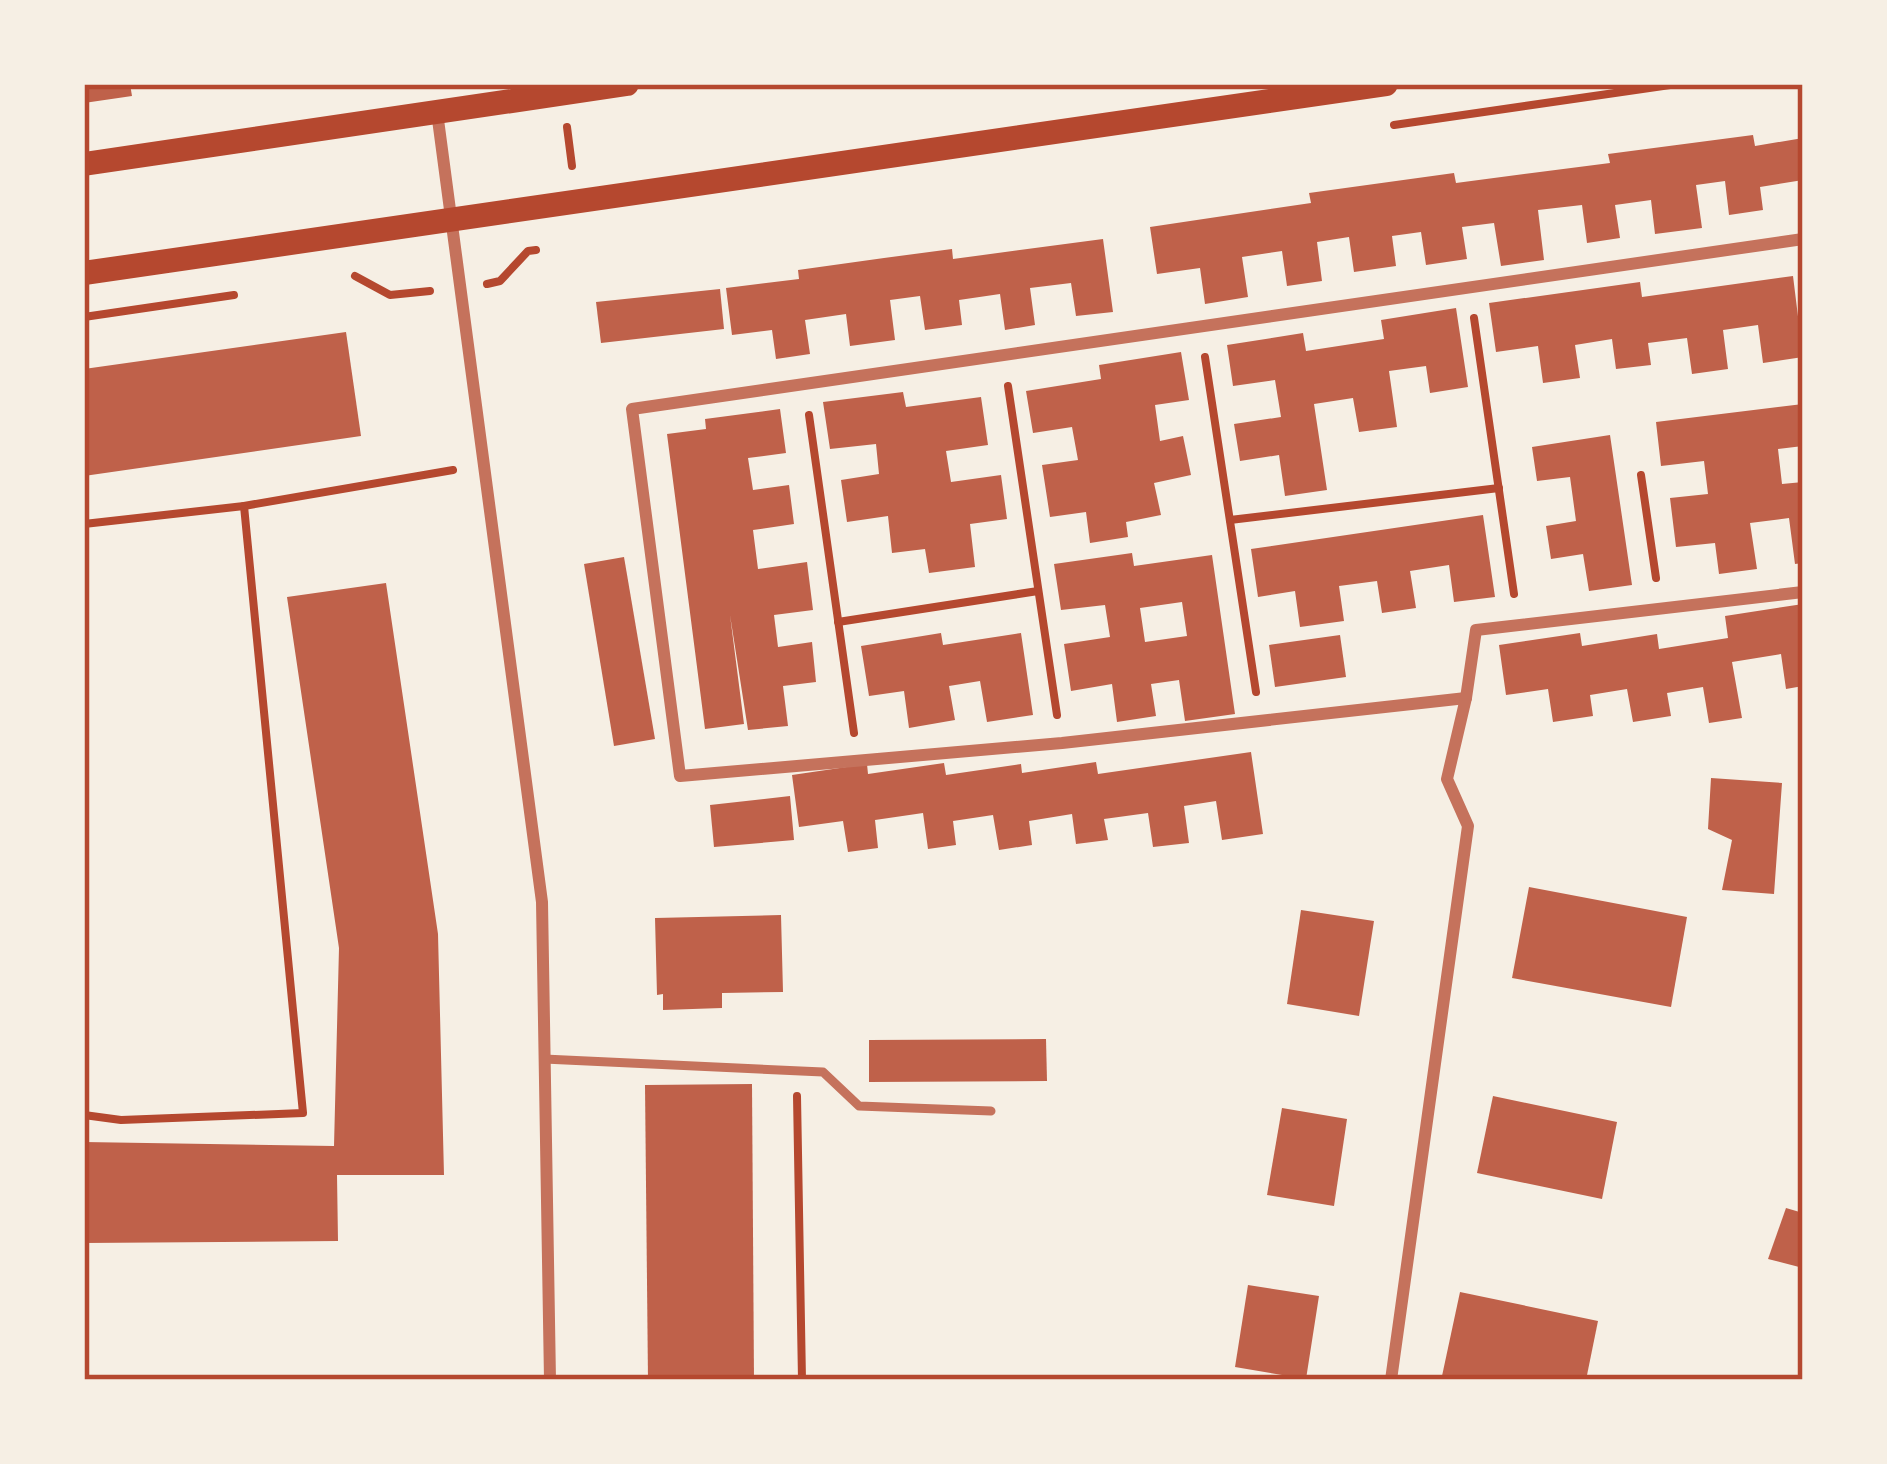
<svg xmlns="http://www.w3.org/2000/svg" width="1887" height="1464" viewBox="0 0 1887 1464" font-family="'Space Grotesk',sans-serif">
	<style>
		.building { fill: #bf614a; fill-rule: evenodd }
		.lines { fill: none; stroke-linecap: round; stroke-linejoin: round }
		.path { stroke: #b5482f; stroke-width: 8 }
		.service { stroke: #c5725c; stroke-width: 9 }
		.minor { stroke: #c5725c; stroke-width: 12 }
		.secondary { stroke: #b5482f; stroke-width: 24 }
		.neatline { fill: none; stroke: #b5482f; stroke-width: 4.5 }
	</style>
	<rect width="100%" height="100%" fill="#f6efe4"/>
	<!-- building -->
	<g class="building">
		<path d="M84,84H130L132,96L84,103Z"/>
		<path d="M1753,135L1755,146L1803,138V180L1760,187L1763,210L1729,215L1725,181L1696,185L1702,228L1655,234L1651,200L1615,205L1620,238L1587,243L1582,205L1538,210L1544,260L1501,266L1494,223L1462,227L1467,259L1426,265L1421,232L1392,236L1396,266L1354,272L1349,237L1317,242L1322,281L1287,286L1282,251L1242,257L1248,297L1205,304L1200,268L1157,274L1150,227L1311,203L1309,193L1454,173L1456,183L1532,173L1610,163L1608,154Z"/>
		<path d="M1103,239L1113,312L1076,316L1071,283L1030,288L1035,325L1005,330L1000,294L959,300L962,325L925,330L920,296L890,300L895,340L850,346L846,314L805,320L810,354L776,359L772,330L732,335L726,288L799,279L798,270L884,258L952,249L953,259Z"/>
		<path d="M1793,276L1803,357L1763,363L1758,325L1723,330L1728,369L1692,374L1687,338L1648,343L1651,365L1616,369L1612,339L1575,345L1580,378L1543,383L1538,346L1496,352L1489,303L1640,282L1642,297Z"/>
		<path d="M720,289L724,329L601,343L596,302Z"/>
		<path d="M1456,308L1468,387L1430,393L1426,366L1389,371L1397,427L1359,432L1353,398L1314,404L1327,490L1285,496L1279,455L1240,461L1234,424L1281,417L1275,380L1233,386L1227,345L1303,333L1306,351L1384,339L1381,320Z"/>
		<path d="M346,332L361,436L84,476V369Z"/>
		<path d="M1181,352L1189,400L1155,405L1160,441L1183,436L1191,475L1154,483L1161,515L1126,522L1128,537L1090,543L1086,512L1050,517L1042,465L1078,460L1072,427L1033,433L1026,391L1101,379L1099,365Z"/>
		<path d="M903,392L906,407L981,397L988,445L946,451L951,482L1001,475L1007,519L970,524L975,567L929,573L925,549L892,553L888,516L847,522L841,480L879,474L876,444L830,449L823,402Z"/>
		<path d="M1803,404V446L1778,449L1782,484L1803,482V563L1795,564L1789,518L1750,523L1757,569L1719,574L1715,543L1676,547L1670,498L1708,494L1704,461L1661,466L1656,422Z"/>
		<path d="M780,409L786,453L748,458L753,490L789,485L794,524L753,530L758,569L807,562L813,610L774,615L778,647L812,642L816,682L783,686L788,726L748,730L730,615L744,724L705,729L667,434L706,429L705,419Z"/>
		<path d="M1610,435L1632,585L1589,591L1583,554L1551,559L1546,526L1576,521L1570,477L1537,481L1532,447Z"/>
		<path d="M1483,515L1495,597L1454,602L1449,565L1410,571L1416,608L1382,613L1377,581L1339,586L1344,621L1300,627L1295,591L1258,597L1251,549Z"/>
		<path d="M1132,553L1134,566L1212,555L1235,714L1185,721L1179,680L1151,684L1156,716L1117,722L1112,684L1071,691L1064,644L1110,637L1105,605L1061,610L1054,564ZM1182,602L1187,636L1145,642L1140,608Z"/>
		<path d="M624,557L655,739L614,746L584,564Z"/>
		<path d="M386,583L438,934L444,1175H337L338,1241L84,1243V1142L334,1146L339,948L287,597Z"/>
		<path d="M1803,604V686L1786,689L1781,654L1732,662L1742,718L1709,723L1703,687L1667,693L1671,716L1633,722L1627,689L1590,695L1593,716L1553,722L1548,689L1506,695L1499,645L1580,633L1582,646L1657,634L1659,649L1728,638L1725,616Z"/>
		<path d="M941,633L943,645L1021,633L1033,715L987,722L980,681L949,686L955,720L909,728L904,691L869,696L861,646Z"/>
		<path d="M1340,635L1346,677L1275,687L1269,645Z"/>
		<path d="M1251,752L1263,834L1222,840L1216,801L1184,806L1189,843L1153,847L1148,813L1104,819L1108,840L1076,844L1072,814L1029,821L1032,845L999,850L993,815L953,821L956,845L928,849L923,813L875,820L878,848L848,852L843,821L799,827L792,775L867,764L868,774L944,763L946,775L1021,764L1022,773L1096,762L1098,774Z"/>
		<path d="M1711,778L1782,783L1774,894L1722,890L1732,840L1708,829Z"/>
		<path d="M790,796L794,840L714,847L710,805Z"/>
		<path d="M1529,887L1687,917L1671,1007L1512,978Z"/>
		<path d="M1301,910L1374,921L1359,1016L1287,1004Z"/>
		<path d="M781,915L783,992L722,993V1008L663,1010V994L657,995L655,918Z"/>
		<path d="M1046,1039L1047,1081L869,1082V1040Z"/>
		<path d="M752,1084L754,1380H648L645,1085Z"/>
		<path d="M1493,1096L1617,1122L1602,1199L1477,1173Z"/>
		<path d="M1282,1108L1347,1119L1334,1206L1267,1195Z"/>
		<path d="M1786,1208L1803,1213V1268L1768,1259Z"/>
		<path d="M1248,1285L1319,1296L1306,1379L1235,1367Z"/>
		<path d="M1460,1292L1598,1321L1586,1380H1462L1442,1376Z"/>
	</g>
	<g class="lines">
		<!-- path -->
		<g class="path">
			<path d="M1394,125L1677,84"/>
			<path d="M567,127L572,166"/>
			<path d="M355,276L390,295L430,291"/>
			<path d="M487,284L500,281L528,251L536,250"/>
			<path d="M84,317L234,295"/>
			<path d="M1474,318L1514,594"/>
			<path d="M1205,357L1256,692"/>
			<path d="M1008,386L1057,715"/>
			<path d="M809,415L854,733"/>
			<path d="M1641,475L1656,578"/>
			<path d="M1230,520L1499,488"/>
			<path d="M84,524L244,506L453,470"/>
			<path d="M838,622L1038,591"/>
			<path d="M797,1096L802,1380"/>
			<path d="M84,1115L121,1120L303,1113L244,506"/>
		</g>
		<!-- service -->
		<path class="service" d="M544,1059L823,1072L859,1106L991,1111"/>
		<!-- minor -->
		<g class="minor">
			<path d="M437,112L542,902L550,1380"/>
			<path d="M1466,698L1062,743L680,776L632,409L1803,239"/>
			<path d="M1391,1380L1468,826L1447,779L1466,698L1476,630L1803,592"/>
		</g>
		<!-- secondary -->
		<g class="secondary">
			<path d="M84,164L627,84"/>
			<path d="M84,273L1386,84"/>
		</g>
	</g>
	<!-- border -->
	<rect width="1887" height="1464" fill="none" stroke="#f6efe4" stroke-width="174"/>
	<rect x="87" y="87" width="1713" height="1290" class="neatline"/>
</svg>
